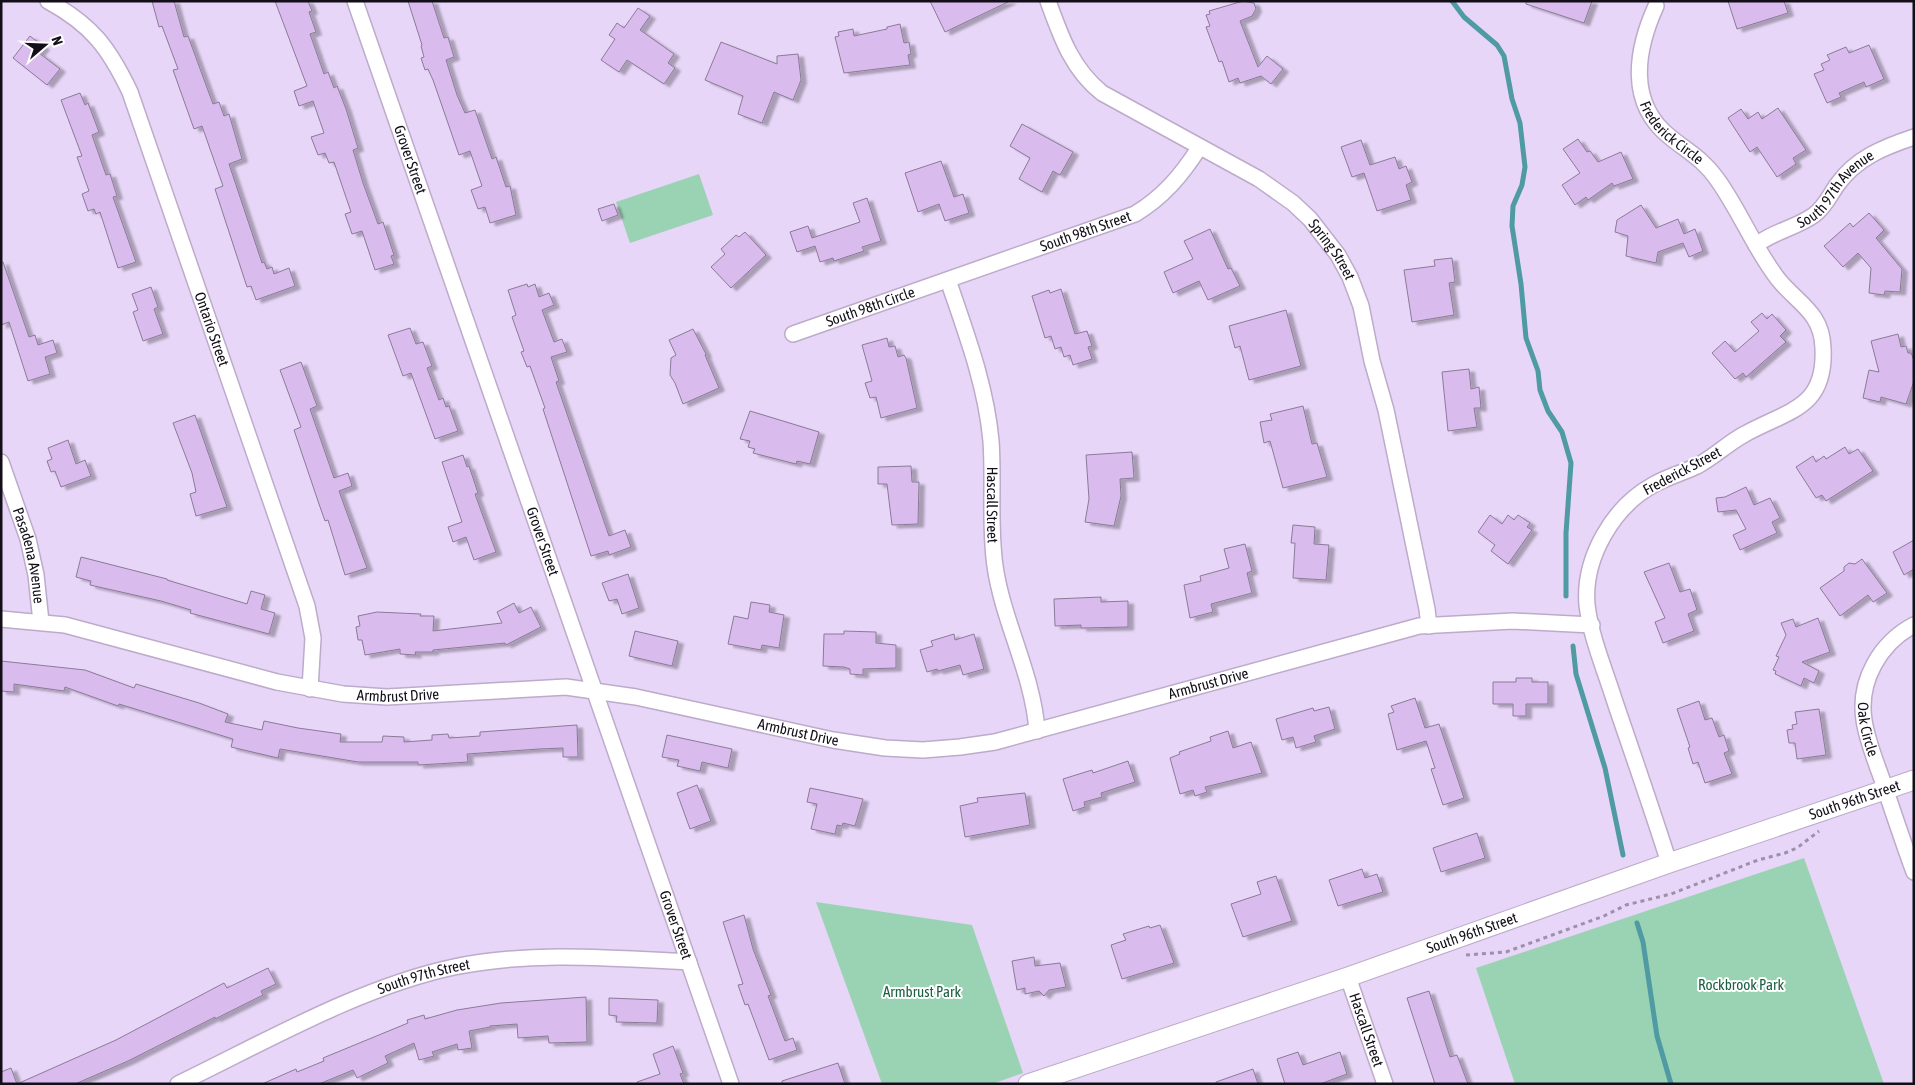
<svg xmlns="http://www.w3.org/2000/svg" width="1915" height="1085" viewBox="0 0 1915 1085" font-family="'Asap Condensed',sans-serif">
	<style>
		.green { fill: #9ad3b4 }
		.lines { fill: none; stroke-linecap: round; stroke-linejoin: round }
		.stream { stroke: #4f9aa3; stroke-width: 5 }
		.building { fill: #d9bced; stroke: #8b7a97; filter: url(#shadow) }
		.minor-casing { stroke: #bcabca; stroke-width: 18 }
		.tertiary-casing { stroke: #bcabca; stroke-width: 21 }
		.path { stroke: #9d90a9; stroke-width: 3; stroke-dasharray: 4 4; stroke-linecap: butt }
		.minor { stroke: #fff; stroke-width: 15 }
		.tertiary { stroke: #fff; stroke-width: 19 }
		.labels { text-anchor: middle; stroke-width: 4; stroke-linejoin: round; paint-order: stroke }
		.street-label { font-size: 15px; fill: #140e19; stroke: #fff }
		.park-label { font-size: 15px; fill: #1c6042; stroke: #fff }
	</style>
	<defs>
		<filter id="shadow"><feDropShadow dx="5.5" dy="3" stdDeviation="1" flood-color="#0004"/></filter>
	</defs>
	<rect width="100%" height="100%" fill="#e7d6f7"/>
	<!-- green -->
	<g class="green">
		<path d="M699,174L713,215L630,243L616,202Z"/>
		<path d="M1804,858L1884,1084H1515L1476,968Z"/>
		<path d="M816,902L972,925L1023,1073L992,1084H882Z"/>
	</g>
	<g class="lines">
		<!-- stream -->
		<g class="stream">
			<path d="M1452,1L1464,17L1497,45L1504,56L1512,99L1520,123L1525,167L1522,185L1513,206L1512,226L1521,284L1526,338L1538,371L1540,390L1548,411L1562,432L1571,463L1566,533V596"/>
			<path d="M1573,646L1576,674L1605,768L1623,855"/>
			<path d="M1637,923L1643,942L1657,1036L1671,1084"/>
		</g>
	</g>
	<!-- building -->
	<g class="building">
		<path d="M152,1H174L184,37L188,36L213,104L219,102L224,116L229,114L242,159L229,164L262,263L264,262L267,269L272,267L274,274L289,268L295,286L256,300L251,286L247,287L215,189L223,186L202,126L194,129L173,70L178,69L162,26L159,27Z"/>
		<path d="M275,1H308L312,11L309,12L316,32L310,34L324,74L328,72L334,88L337,86L346,109L358,148L353,150L363,183L378,224L383,222L394,255L391,256L394,264L375,270L362,231L352,234L345,214L351,212L334,162L329,163L325,153L318,155L311,137L324,133L313,101L299,106L294,91L307,86Z"/>
		<path d="M408,1H432L444,38L448,37L454,57L446,60L457,95L465,113L475,110L492,159L496,157L506,187L510,186L516,215L490,223L485,207L478,209L471,190L482,186L470,151L459,155L433,80L428,69L425,70L421,58L424,57L421,46L422,45Z"/>
		<path d="M930,1H1010L945,32Z"/>
		<path d="M1243,1L1254,3L1256,9L1252,16L1240,21L1258,67L1267,56L1283,69L1271,84L1261,76L1240,83L1238,78L1229,82L1222,61L1219,62L1206,27L1210,26L1206,15L1210,14L1209,11Z"/>
		<path d="M1526,1H1592L1584,23L1526,4Z"/>
		<path d="M1728,1H1784L1788,13L1737,29Z"/>
		<path d="M638,8L650,16L640,30L674,54L668,63L675,68L664,84L627,60L619,72L601,60L615,39L609,35L617,23L624,28Z"/>
		<path d="M900,24L904,43L909,42L911,54L908,55L910,65L844,73L835,37L839,36L838,32L853,29L854,36L887,29V27Z"/>
		<path d="M30,36L44,47L39,53L60,69L47,85L13,58Z"/>
		<path d="M721,42L777,64V56L798,54L801,80L793,100L774,92L762,123L738,114L743,96L705,80Z"/>
		<path d="M1869,45L1884,79L1866,87L1864,82L1839,93L1841,97L1827,103L1814,74L1824,70L1821,64L1830,60L1827,55L1846,47L1849,53Z"/>
		<path d="M80,93L85,105L88,103L99,132L92,135L106,175L110,174L117,196L113,197L136,262L118,268L100,212L96,214L94,209L88,211L82,194L89,191L77,157L82,156L61,100Z"/>
		<path d="M1778,108L1806,150L1793,158L1796,164L1777,177L1757,147L1750,152L1728,118L1741,109L1748,119L1758,112L1762,119Z"/>
		<path d="M1022,124L1073,152L1060,175L1053,171L1042,192L1019,179L1030,158L1010,146Z"/>
		<path d="M1578,139L1587,152L1590,151L1598,162L1621,152L1633,179L1614,186L1612,183L1588,200L1586,197L1575,205L1562,185L1580,173L1563,149Z"/>
		<path d="M1361,140L1370,165L1395,157L1399,169L1406,166L1412,182L1406,185L1411,200L1377,211L1364,173L1352,177L1341,147Z"/>
		<path d="M941,161L954,197L963,194L969,213L945,221L939,204L918,212L905,173Z"/>
		<path d="M867,198L881,241L862,247L864,251L834,261L833,258L820,262L815,246L797,252L790,232L808,226L812,238L860,222L853,203Z"/>
		<path d="M614,204L618,215L602,221L598,209Z"/>
		<path d="M1641,205L1656,228L1678,219L1684,234L1695,229L1703,251L1689,257L1683,243L1658,252L1656,263L1626,256L1628,236L1615,232L1617,220Z"/>
		<path d="M1869,213L1884,230L1876,238L1902,269L1900,292L1885,291L1884,295L1869,293L1871,268L1858,253L1843,267L1824,246L1850,223L1853,227Z"/>
		<path d="M1210,229L1228,269L1231,268L1240,286L1208,300L1199,281L1173,293L1164,272L1193,259L1184,241Z"/>
		<path d="M745,232L766,255L731,288L711,267L725,254L721,249L736,235L739,237Z"/>
		<path d="M1452,258L1455,282L1449,283L1454,315L1412,322L1404,270L1435,266L1434,260Z"/>
		<path d="M1,262H3L29,337L35,335L38,345L53,340L57,353L45,357L50,374L28,381L9,322L1,325Z"/>
		<path d="M527,284L528,287L535,284L539,297L549,293L554,305L542,310L554,342L562,339L567,352L551,357L559,381L556,382L609,536L625,530L631,547L609,555L608,551L591,556L543,409L545,408L530,366L527,367L521,352L524,351L512,317L516,315L508,290Z"/>
		<path d="M151,287L158,307L154,309L163,334L143,341L133,312L138,310L132,294Z"/>
		<path d="M1061,289L1075,334L1087,331L1092,346L1088,347L1092,359L1073,365L1070,355L1064,357L1061,347L1055,349L1051,336L1045,338L1032,296L1049,290L1050,293Z"/>
		<path d="M1286,310L1301,366L1249,380L1240,346L1235,348L1229,326Z"/>
		<path d="M1762,313L1767,319L1772,314L1786,330L1780,336L1786,342L1746,377L1743,373L1735,379L1712,353L1725,341L1735,352L1759,331L1751,322Z"/>
		<path d="M410,328L416,344L423,342L432,366L427,368L439,400L443,398L446,407L449,406L458,431L435,439L411,373L403,376L388,335Z"/>
		<path d="M693,329L706,354L705,355L719,388L683,404L675,383L670,375L671,358L676,355L669,340Z"/>
		<path d="M1898,334L1901,347L1906,346L1908,353H1911L1914,360V381L1906,404L1881,397L1880,402L1863,398L1869,370L1879,372L1871,341Z"/>
		<path d="M887,338L889,347L895,346L898,357L904,355L906,358L917,408L881,418L876,397L870,398L865,383L872,381L862,345Z"/>
		<path d="M301,362L317,406L310,409L334,478L348,473L352,486L339,491L367,568L345,575L328,520L325,521L319,504L294,430L301,427L280,370Z"/>
		<path d="M1469,369L1471,389L1479,387L1481,408H1474L1477,427L1448,431L1442,372Z"/>
		<path d="M1303,406L1312,444L1317,443L1327,477L1283,488L1270,441L1264,443L1260,422L1272,420L1270,414Z"/>
		<path d="M750,411L819,432L810,464L797,461L796,464L753,453L755,449L748,447L750,441L740,439Z"/>
		<path d="M195,415L227,507L196,516L190,494L196,492L192,473L173,423Z"/>
		<path d="M68,440L76,464L85,460L91,476L61,487L55,471L51,472L47,461L52,459L48,448Z"/>
		<path d="M1845,447L1849,454L1858,449L1873,471L1826,501L1822,495L1816,498L1796,467L1813,456L1816,462L1824,456L1826,459Z"/>
		<path d="M1132,452L1134,478L1120,479L1121,496L1114,526L1085,522L1089,499L1086,455Z"/>
		<path d="M463,455L467,467L469,466L478,493L475,494L496,552L474,560L466,537L453,542L448,527L462,522L442,462Z"/>
		<path d="M911,466L912,482H919L918,524L892,525L887,484H878V467Z"/>
		<path d="M1746,487L1754,505L1770,498L1780,518L1772,522L1777,533L1740,550L1733,535L1746,529L1736,510L1718,512L1716,498L1725,497Z"/>
		<path d="M1490,515L1502,524L1508,515L1514,520L1518,515L1530,523L1527,527L1532,530L1508,564L1491,551L1495,545L1478,532Z"/>
		<path d="M1293,525L1315,527L1314,544L1329,545L1326,580L1293,578L1295,543H1291Z"/>
		<path d="M1914,540V569L1904,575L1893,552Z"/>
		<path d="M1245,544L1252,571L1247,573L1252,593L1211,604L1213,612L1190,618L1184,585L1201,581L1200,576L1229,568L1224,549Z"/>
		<path d="M81,557L167,579V580L247,604L251,591L265,595L261,609L275,613L269,634L190,613L191,610L161,601L90,585L91,581L76,577Z"/>
		<path d="M1862,559L1887,593L1873,602L1868,595L1840,616L1820,588L1844,571V567L1849,563L1855,564Z"/>
		<path d="M1669,563L1680,592L1690,589L1697,610L1688,614L1694,631L1663,643L1655,622L1665,618L1644,572Z"/>
		<path d="M628,574L639,608L622,614L617,599L609,601L602,583Z"/>
		<path d="M1101,597V602L1128,601V627L1081,628V625L1055,626L1054,599Z"/>
		<path d="M751,602L770,605L769,612L784,615L779,648L762,645L761,650L728,644L734,616L748,619Z"/>
		<path d="M514,603L519,613L531,607L541,627L506,645L505,643L433,650V652H415L416,655L400,654V649L365,655L362,640H358L356,627L360,626L358,616L377,612L421,614L420,616H434L433,631L502,623L497,612Z"/>
		<path d="M1818,618L1830,652L1802,662L1819,671L1814,683L1804,678L1801,686L1775,674L1776,671L1773,670L1779,657L1776,656L1786,635L1781,623L1793,619L1796,627Z"/>
		<path d="M635,631L678,641L672,666L629,656Z"/>
		<path d="M844,631L876,632V643L896,645V668L863,669V675L850,674V669L844,667L823,666L824,634H844Z"/>
		<path d="M954,634L955,640L974,634L984,669L963,675L960,665L938,671L937,669L927,672L920,650L933,646L931,641Z"/>
		<path d="M1,661L85,670L134,688L136,684L199,703L228,714L225,722L262,730L264,721L298,728L341,734L340,742H382L383,736L404,737V742L432,740V735L448,734L449,738L480,736V732L577,725L578,757H563V748L539,749L467,754L468,762L418,765V762H358L280,749L278,758L231,747L233,739L119,704L118,706L65,687L64,691L14,684V692L1,691Z"/>
		<path d="M1516,678H1532V682H1548V704H1526V716H1513V704H1493V682H1516Z"/>
		<path d="M1415,698L1425,728L1439,724L1464,798L1443,805L1431,769L1435,768L1426,741L1397,750L1388,714L1394,712L1391,706Z"/>
		<path d="M1699,701L1705,720L1712,718L1719,737L1724,735L1729,751L1724,753L1732,774L1705,783L1698,762L1693,764L1688,748L1690,747L1677,709Z"/>
		<path d="M1329,707L1335,729L1314,736L1316,742L1296,748L1293,737L1282,740L1276,719L1313,708L1314,711Z"/>
		<path d="M1819,709L1826,755L1797,759L1795,743H1789L1787,730L1793,729L1792,725L1797,724L1795,712Z"/>
		<path d="M1228,731L1233,748L1251,742L1262,773L1205,787L1207,792L1195,796L1193,790L1180,794L1170,758L1180,754L1179,752L1211,741L1210,737Z"/>
		<path d="M667,735L732,749L728,768L702,762L700,771L677,766L679,760L662,757Z"/>
		<path d="M1128,761L1135,782L1101,793L1102,797L1084,802L1085,807L1073,811L1063,779L1092,770L1093,773Z"/>
		<path d="M697,785L711,821L690,829L677,793Z"/>
		<path d="M810,788L863,799L855,826L843,823L842,826L837,825L835,834L811,829L817,804L807,802Z"/>
		<path d="M1025,793L1030,825L965,837L960,806L978,802L977,798Z"/>
		<path d="M1477,833L1485,858L1441,872L1433,848Z"/>
		<path d="M1362,869L1365,878L1377,874L1383,892L1338,906L1329,880Z"/>
		<path d="M1276,876L1292,921L1243,937L1231,904L1261,894L1257,882Z"/>
		<path d="M744,915L753,949L771,995L768,996L785,1041L793,1038L797,1050L769,1060L748,1004L745,1005L738,985L743,984L723,922Z"/>
		<path d="M1160,925L1174,963L1122,979L1111,945L1126,940L1123,934L1149,926L1150,928Z"/>
		<path d="M1034,957L1035,966L1060,963L1066,987L1049,990L1044,996L1039,991L1025,994V988L1017,990L1012,961Z"/>
		<path d="M268,968L276,984L261,991L263,995L215,1019V1017L128,1061L75,1084H1V1072L11,1068L17,1084L116,1040L224,983L227,988Z"/>
		<path d="M1429,991L1450,1057L1457,1055L1468,1084H1435L1407,998Z"/>
		<path d="M586,997L587,1042L549,1043L548,1036L518,1038L517,1024L490,1026V1027L469,1031L472,1048L458,1050L457,1044L432,1052L434,1056L419,1060L414,1043L385,1056L388,1063L357,1078L353,1070L319,1084H262L296,1069L297,1072L324,1061L323,1058L408,1023L407,1020L424,1015L425,1019L457,1010L501,1003Z"/>
		<path d="M609,998L658,1000L657,1023L616,1022L617,1016L609,1015Z"/>
		<path d="M673,1046L683,1073L680,1074L684,1084H638L637,1082L660,1074L653,1054Z"/>
		<path d="M1298,1052L1303,1065L1340,1052L1347,1074L1320,1084H1285L1277,1059Z"/>
		<path d="M838,1063L845,1084H782V1081Z"/>
		<path d="M1253,1069L1258,1084H1216V1082Z"/>
	</g>
	<g class="lines">
		<!-- minor casing -->
		<g class="minor-casing">
			<g id="minor">
				<path id="s1" d="M48,1C92,25 109,48 130,92L307,606L313,638L310,689"/>
				<path id="s2" d="M355,1L731,1084"/>
				<path id="s3" d="M1048,1C1061,37 1072,69 1102,93L1259,179L1293,203L1310,219L1338,255L1350,277L1361,306L1372,361L1386,410L1427,609L1429,626"/>
				<path id="s4" d="M1656,6C1636,50 1627,103 1670,137C1687,151 1704,160 1717,179C1740,211 1754,248 1778,279C1797,303 1822,312 1823,348C1826,409 1788,410 1745,434C1728,443 1714,457 1697,466C1682,473 1667,477 1653,485C1613,507 1583,558 1587,605C1591,638 1605,670 1615,702C1633,755 1652,809 1669,863"/>
				<path id="s5" d="M1756,245C1774,231 1796,228 1814,215C1825,207 1830,195 1837,185C1856,158 1884,147 1914,137"/>
				<path id="s6" d="M948,280C966,333 986,385 991,441C994,482 989,524 995,566C1003,622 1033,674 1037,731"/>
				<path id="s7" d="M793,334L1135,214C1163,197 1181,176 1199,148"/>
				<path id="s8" d="M1,462L28,539L36,575L41,622"/>
				<path id="s9" d="M1,619L65,625L277,682L343,694L387,697L566,687L636,697L833,740L885,748L923,750L960,747L995,742L1419,626L1513,621L1592,625"/>
				<path id="s10" d="M1914,625C1880,643 1858,681 1864,720C1867,741 1876,762 1883,782C1893,812 1903,842 1914,872"/>
				<path id="s11" d="M1348,977L1385,1084"/>
				<path id="s12" d="M178,1084C265,1042 360,987 454,967C531,951 611,958 689,962"/>
			</g>
		</g>
		<!-- tertiary casing -->
		<g class="tertiary-casing">
			<g id="tertiary">
				<path id="s13" d="M1028,1084L1348,977L1669,863L1914,780"/>
			</g>
		</g>
		<!-- path -->
		<path class="path" d="M1466,955L1506,952L1604,916L1626,905L1671,894L1758,860L1785,853L1797,848L1819,831"/>
		<!-- minor -->
		<use href="#minor" class="minor"/>
		<!-- tertiary -->
		<use href="#tertiary" class="tertiary"/>
	</g>
	<g class="labels">
		<!-- street labels -->
		<g class="street-label">
			<text dy="5" stroke="none"><textPath href="#s4" startOffset="141">Frederick Circle</textPath></text>
			<text dy="5" stroke="none"><textPath href="#s2" startOffset="168">Grover Street</textPath></text>
			<text dy="5" stroke="none"><textPath href="#s5" startOffset="99">South 97th Avenue</textPath></text>
			<text dy="5" stroke="none"><textPath href="#s7" startOffset="310">South 98th Street</textPath></text>
			<text dy="5" stroke="none"><textPath href="#s3" startOffset="390">Spring Street</textPath></text>
			<text dy="5" stroke="none"><textPath href="#s7" startOffset="82">South 98th Circle</textPath></text>
			<text dy="5" stroke="none"><textPath href="#s1" startOffset="376">Ontario Street</textPath></text>
			<text transform="translate(1682 471) rotate(-28)" y="5">Frederick Street</text>
			<text dy="5" stroke="none"><textPath href="#s6" startOffset="231">Hascall Street</textPath></text>
			<text dy="5" stroke="none"><textPath href="#s2" startOffset="572">Grover Street</textPath></text>
			<text dy="5" stroke="none"><textPath href="#s8" startOffset="98">Pasadena Avenue</textPath></text>
			<text dy="5" stroke="none"><textPath href="#s9" startOffset="1231">Armbrust Drive</textPath></text>
			<text dy="5" stroke="none"><textPath href="#s9" startOffset="406">Armbrust Drive</textPath></text>
			<text dy="5" stroke="none"><textPath href="#s10" startOffset="124">Oak Circle</textPath></text>
			<text dy="5" stroke="none"><textPath href="#s9" startOffset="811">Armbrust Drive</textPath></text>
			<text dy="5" stroke="none"><textPath href="#s13" startOffset="874">South 96th Street</textPath></text>
			<text dy="5" stroke="none"><textPath href="#s2" startOffset="978">Grover Street</textPath></text>
			<text dy="5" stroke="none"><textPath href="#s13" startOffset="469">South 96th Street</textPath></text>
			<text dy="5" stroke="none"><textPath href="#s12" startOffset="269">South 97th Street</textPath></text>
			<text dy="5" stroke="none"><textPath href="#s11" startOffset="56">Hascall Street</textPath></text>
		</g>
		<!-- park labels -->
		<g class="park-label">
			<text x="1741" y="990">Rockbrook Park</text>
			<text x="922" y="997">Armbrust Park</text>
		</g>
	</g>
	<!-- border -->
	<rect width="1915" height="1085" fill="none" stroke="#140e19" stroke-width="5"/>
	<!-- north arrow -->
	<g transform="translate(45 45) rotate(71)" stroke="#ffffff" stroke-width="4" paint-order="stroke">
	<path d="M0-4L9 19L0 12L-9 19Z" fill="#140e19"/>
	<text y="-8" font-size="14" font-weight="bold" text-anchor="middle" fill="#140e19">N</text>
	</g>
</svg>
